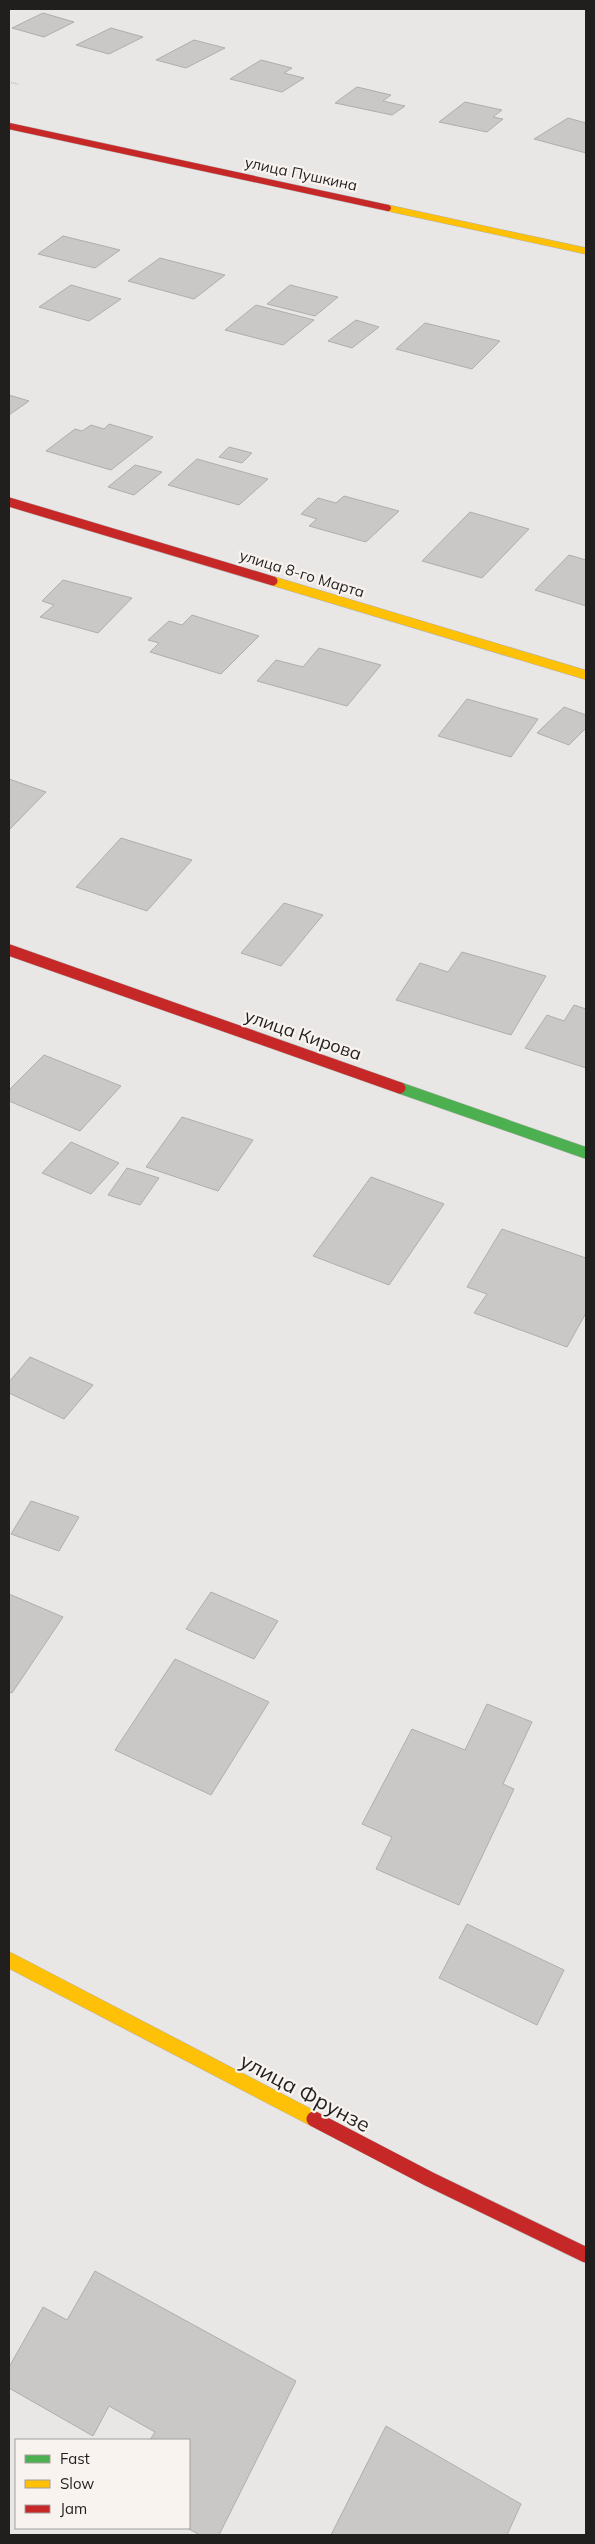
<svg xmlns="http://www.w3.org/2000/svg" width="595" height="2544" viewBox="0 0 595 2544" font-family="Mulish,sans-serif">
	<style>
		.building { fill: #cac8c6; stroke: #afaeac }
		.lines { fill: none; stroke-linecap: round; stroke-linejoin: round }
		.fast-casing { stroke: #b2b0af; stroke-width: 12 }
		.slow-far2-casing { stroke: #b2b0af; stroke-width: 7 }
		.slow-far1-casing { stroke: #b2b0af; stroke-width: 10 }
		.slow-casing { stroke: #b2b0af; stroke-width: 16 }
		.jam-far3-casing { stroke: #b2b0af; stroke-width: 7 }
		.jam-far2-casing { stroke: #b2b0af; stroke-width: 10 }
		.jam-far1-casing { stroke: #b2b0af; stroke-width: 12 }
		.jam-casing { stroke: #b2b0af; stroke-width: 16 }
		.path { stroke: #c6c6c6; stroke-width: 2; stroke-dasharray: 1 1; stroke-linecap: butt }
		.fast { stroke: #4caf50; stroke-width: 11 }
		.slow-far2 { stroke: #ffc107; stroke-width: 6 }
		.slow-far1 { stroke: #ffc107; stroke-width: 9 }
		.slow { stroke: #ffc107; stroke-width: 15 }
		.jam-far3 { stroke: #c62828; stroke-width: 6 }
		.jam-far2 { stroke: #c62828; stroke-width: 9 }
		.jam-far1 { stroke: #c62828; stroke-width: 11 }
		.jam { stroke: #c62828; stroke-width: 15 }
		.labels { text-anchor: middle; stroke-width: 4.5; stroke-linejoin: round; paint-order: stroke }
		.far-street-label { font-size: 15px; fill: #211f1e; stroke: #f9f3f0 }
		.street-label { font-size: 18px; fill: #211f1e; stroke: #f9f3f0 }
		.near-street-label { font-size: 21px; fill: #211f1e; stroke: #f9f3f0 }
	</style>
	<rect width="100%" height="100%" fill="#e9e7e5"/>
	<!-- building -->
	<g class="building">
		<path d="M43,13L74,22L44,37L12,28Z"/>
		<path d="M111,28L143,37L109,54L76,45Z"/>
		<path d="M194,40L225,48L186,68L156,60Z"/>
		<path d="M261,60L292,68L284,73L304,78L282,92L230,79Z"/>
		<path d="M357,87L391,95L383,101L405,106L392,115L335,103Z"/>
		<path d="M465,102L502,110L493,117L503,119L487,132L439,122Z"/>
		<path d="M568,118L586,123V153L534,139Z"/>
		<path d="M63,236L120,250L95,268L38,254Z"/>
		<path d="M160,258L225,275L194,299L128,281Z"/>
		<path d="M71,285L121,299L89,321L39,307Z"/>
		<path d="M290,285L338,297L315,316L267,304Z"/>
		<path d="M256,305L314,320L283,345L225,330Z"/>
		<path d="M356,320L379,327L352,348L328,341Z"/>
		<path d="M425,323L500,341L472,369L396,349Z"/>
		<path d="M9,395L29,401L9,415Z"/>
		<path d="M109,424L153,437L111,470L46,451L75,429L82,431L91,425L104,429Z"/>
		<path d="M229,447L252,453L242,463L219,457Z"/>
		<path d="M197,459L268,479L239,505L168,485Z"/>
		<path d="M135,465L162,472L134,495L108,487Z"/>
		<path d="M344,496L399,511L366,542L309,526L317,519L301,514L318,498L336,503Z"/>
		<path d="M470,512L529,529L482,578L422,561Z"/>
		<path d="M569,555L586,560V606L535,590Z"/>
		<path d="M63,580L132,598L98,633L40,617L54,605L42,601Z"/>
		<path d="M192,615L259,636L221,674L150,652L159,643L148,640L169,621L182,625Z"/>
		<path d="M319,648L381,665L347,706L257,681L276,660L303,667Z"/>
		<path d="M467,699L538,719L511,757L438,736Z"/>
		<path d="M564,707L586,715V728L569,745L537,733Z"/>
		<path d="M9,779L46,792L9,830Z"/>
		<path d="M121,838L192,860L147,911L76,887Z"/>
		<path d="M284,903L323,915L281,966L241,953Z"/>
		<path d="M462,952L546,976L511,1035L396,1000L420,963L448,972Z"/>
		<path d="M574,1005L586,1009V1068L525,1048L547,1015L564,1021Z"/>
		<path d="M44,1055L121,1086L80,1131L9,1101V1090Z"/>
		<path d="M182,1117L253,1140L218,1191L146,1167Z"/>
		<path d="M71,1142L119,1163L91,1194L42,1173Z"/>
		<path d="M127,1168L159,1178L140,1205L108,1195Z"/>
		<path d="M371,1177L444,1204L389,1285L313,1256Z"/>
		<path d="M502,1229L586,1258V1313L567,1347L474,1313L487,1294L467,1287Z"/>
		<path d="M30,1357L93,1385L64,1419L9,1393V1382Z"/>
		<path d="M31,1501L79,1517L59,1551L11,1534Z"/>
		<path d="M211,1592L278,1621L254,1659L186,1629Z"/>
		<path d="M9,1594L63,1617L12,1693L9,1692Z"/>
		<path d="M175,1659L269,1702L211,1795L115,1750Z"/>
		<path d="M487,1704L532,1722L503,1784L514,1789L459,1905L376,1869L392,1837L362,1824L412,1729L465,1750Z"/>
		<path d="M467,1924L564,1970L537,2025L439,1978Z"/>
		<path d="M95,2271L296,2381L219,2535H200L187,2528H189V2440H150L155,2432L109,2406L93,2436L9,2388V2367L43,2307L67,2320Z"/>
		<path d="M386,2426L521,2504L507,2535H331Z"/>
	</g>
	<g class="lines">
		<!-- fast casing -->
		<g class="fast-casing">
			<path id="fast" d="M400,1088L586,1153"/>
		</g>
		<!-- slow-far2 casing -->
		<g class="slow-far2-casing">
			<path id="slow-far2" d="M388,208L586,251"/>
		</g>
		<!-- slow-far1 casing -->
		<g class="slow-far1-casing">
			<path id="slow-far1" d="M273,581L586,675"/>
		</g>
		<!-- slow casing -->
		<g class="slow-casing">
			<path id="slow" d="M9,1960L314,2119"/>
		</g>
		<!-- jam-far3 casing -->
		<g class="jam-far3-casing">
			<path id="jam-far3" d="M9,126L388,208"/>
		</g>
		<!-- jam-far2 casing -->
		<g class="jam-far2-casing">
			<path id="jam-far2" d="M9,502L273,581"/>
		</g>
		<!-- jam-far1 casing -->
		<g class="jam-far1-casing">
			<path id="jam-far1" d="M9,950L400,1088"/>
		</g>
		<!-- jam casing -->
		<g class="jam-casing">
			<path id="jam" d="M314,2119L429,2179L586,2255"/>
		</g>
		<!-- path -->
		<path class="path" d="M9,82L18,84"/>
		<!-- fast -->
		<use href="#fast" class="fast"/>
		<!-- slow-far2 -->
		<use href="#slow-far2" class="slow-far2"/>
		<!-- slow-far1 -->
		<use href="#slow-far1" class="slow-far1"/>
		<!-- slow -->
		<use href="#slow" class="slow"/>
		<!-- jam-far3 -->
		<use href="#jam-far3" class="jam-far3"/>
		<!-- jam-far2 -->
		<use href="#jam-far2" class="jam-far2"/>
		<!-- jam-far1 -->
		<use href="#jam-far1" class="jam-far1"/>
		<!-- jam -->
		<use href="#jam" class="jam"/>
	</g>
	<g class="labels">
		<!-- far-street labels -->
		<g class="far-street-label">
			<text transform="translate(301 174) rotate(12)" y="5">улица Пушкина</text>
			<text transform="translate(302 574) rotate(17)" y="5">улица 8-го Марта</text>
		</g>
		<!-- street labels -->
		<g class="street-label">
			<text transform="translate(303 1035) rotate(19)" y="6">улица Кирова</text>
		</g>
		<!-- near-street labels -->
		<g class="near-street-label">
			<text transform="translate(305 2093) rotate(28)" y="7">улица Фрунзе</text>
		</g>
	</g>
	<!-- border -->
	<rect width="595" height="2544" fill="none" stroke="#211f1e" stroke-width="20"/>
	<!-- legend -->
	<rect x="15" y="2439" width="175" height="90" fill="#f9f3f0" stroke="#a39e9c"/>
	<rect x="25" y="2455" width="25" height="8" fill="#4caf50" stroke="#a39e9c"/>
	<text x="60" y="2464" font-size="15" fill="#211f1e">Fast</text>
	<rect x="25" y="2480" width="25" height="8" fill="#ffc107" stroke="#a39e9c"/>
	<text x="60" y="2489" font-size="15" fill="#211f1e">Slow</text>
	<rect x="25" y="2505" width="25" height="8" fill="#c62828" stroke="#a39e9c"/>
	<text x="60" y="2514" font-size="15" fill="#211f1e">Jam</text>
</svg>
